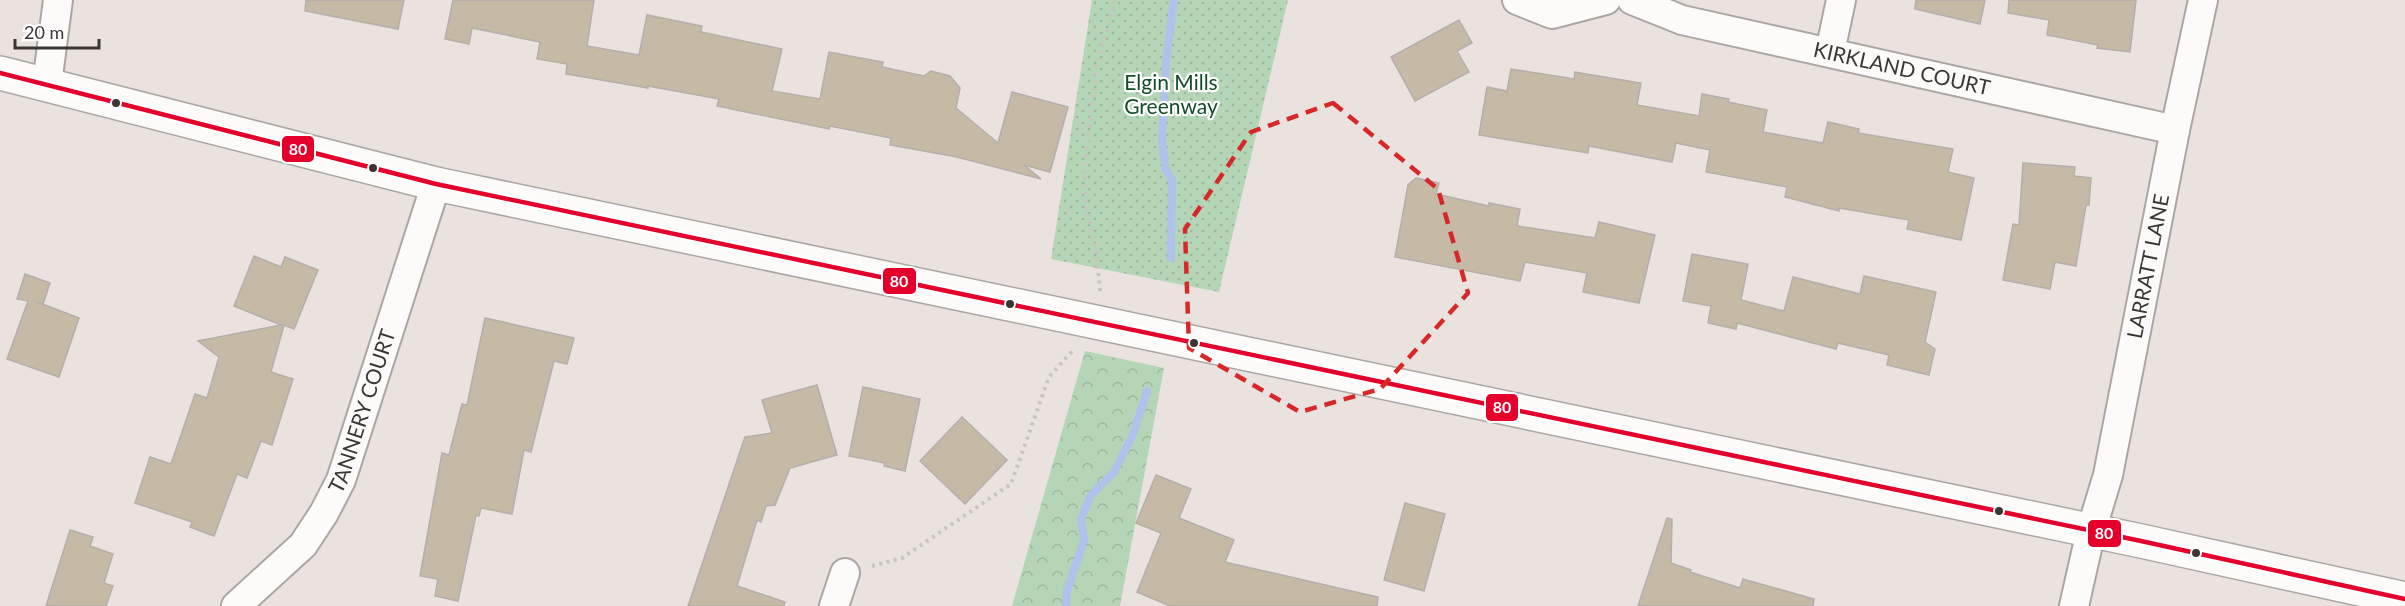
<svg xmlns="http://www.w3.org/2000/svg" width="2405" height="606" viewBox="0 0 2405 606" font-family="Lato,sans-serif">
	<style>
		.forest { fill: url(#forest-crowns) }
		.park { fill: url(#park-dots) }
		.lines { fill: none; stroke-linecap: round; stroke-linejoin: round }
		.stream { stroke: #b0c2eb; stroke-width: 8 }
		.building { fill: #c6b9a6; stroke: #b4afab; stroke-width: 1.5 }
		.minor-casing { stroke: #aba6a3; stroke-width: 32 }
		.secondary-casing { stroke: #aba6a3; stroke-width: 36 }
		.path { stroke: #c7c5c4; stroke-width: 4; stroke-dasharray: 3 4.5; stroke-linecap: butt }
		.minor { stroke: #fcfbfa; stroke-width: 28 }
		.secondary { stroke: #fcfbfa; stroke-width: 33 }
		.bus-1-casing { stroke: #fff; stroke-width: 9 }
		.bus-1 { stroke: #e4002b; stroke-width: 4.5 }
		.marked { fill: none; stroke: #d62828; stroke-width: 4.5; stroke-dasharray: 12 8; stroke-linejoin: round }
		.bus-dot { fill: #3b3634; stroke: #fff; stroke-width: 2 }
		.labels { text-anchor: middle; stroke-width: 4.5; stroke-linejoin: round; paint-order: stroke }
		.street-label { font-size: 21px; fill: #3b3634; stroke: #fff }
		.park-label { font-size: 21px; fill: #124c25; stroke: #fff }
		.line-badge { stroke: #fff; stroke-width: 2 }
		.badge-label { font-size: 16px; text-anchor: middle; font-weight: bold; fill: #fff }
	</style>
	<defs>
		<pattern id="forest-crowns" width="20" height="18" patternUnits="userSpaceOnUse" patternTransform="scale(1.5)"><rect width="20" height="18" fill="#b4d6b6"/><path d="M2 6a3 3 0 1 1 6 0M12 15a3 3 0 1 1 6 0" fill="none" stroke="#9cb89d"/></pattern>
		<pattern id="park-dots" width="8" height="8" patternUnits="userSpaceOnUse" patternTransform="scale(1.5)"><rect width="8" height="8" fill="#b4d6b6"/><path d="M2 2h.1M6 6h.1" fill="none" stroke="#9cb89d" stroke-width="1.8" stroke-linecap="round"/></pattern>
	</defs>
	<rect width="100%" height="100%" fill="#eae2de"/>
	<!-- forest -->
	<path class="forest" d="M1085,351L1164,368L1120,606H1012Z"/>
	<!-- park -->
	<path class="park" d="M1092,0H1288L1219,292L1051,259Z"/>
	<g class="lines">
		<!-- stream -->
		<g class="stream">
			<path d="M1171,258L1172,180L1165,168L1162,140L1166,61L1174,0"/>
			<path d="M1066,606L1067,591L1084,540L1081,519L1091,495L1114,472L1132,437L1147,391"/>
		</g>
	</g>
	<!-- building -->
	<g class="building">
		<path d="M306,0H404L398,29L305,11Z"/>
		<path d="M453,0H594L587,46L639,55L647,15L702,26L701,32L782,49L772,91L820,99L829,52L883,62L882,67L924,76L931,71L950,76L960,88L956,108L998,143L1012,92L1068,107L1050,172L1024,165L1041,179L957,157L890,145L891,138L830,126L829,129L717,106L719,99L648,86V88L566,74L567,64L537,59L540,42L472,28L469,44L445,39Z"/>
		<path d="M1916,0H1985L1980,24L1915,9Z"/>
		<path d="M2009,0H2136L2130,52L2097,48L2098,45L2047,35L2049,20L2008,13Z"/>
		<path d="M1459,20L1472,43L1457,51L1469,72L1415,101L1391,57Z"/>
		<path d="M1511,69L1574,79L1575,72L1641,83L1637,105L1699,116L1702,94L1729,99L1728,102L1767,110L1763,132L1823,143L1828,122L1859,129L1858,133L1953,149L1948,172L1974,178L1961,240L1907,229L1909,220L1839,208V211L1785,197L1787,187L1706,172L1710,150L1676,143L1672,162L1589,146L1588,153L1479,135L1487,87L1507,91Z"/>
		<path d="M2023,163L2075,167L2074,176L2091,178L2089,205H2086L2076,266L2055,262L2050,289L2003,280L2013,224L2019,225Z"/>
		<path d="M1416,178L1439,183L1436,194L1489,206V203L1520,209L1517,226L1595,238L1599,222L1655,235L1639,303L1583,292L1587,273L1525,262L1520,281L1395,257L1408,185Z"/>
		<path d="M1692,254L1748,264L1741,300L1784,311L1793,277L1860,294L1864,276L1936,292L1925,342L1935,349L1929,375L1887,365L1889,355L1838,343L1836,349L1737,323L1736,329L1708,323L1711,306L1683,301Z"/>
		<path d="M254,256L281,267L285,257L318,270L294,329L284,325L271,372L293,379L272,445L261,441L247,478L237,474L214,536L190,527L192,522L135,503L150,457L171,464L195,394L207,398L219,357L198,341L281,325L234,306Z"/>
		<path d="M25,274L50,283L43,304L37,302L79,318L59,377L7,359L28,301L17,299Z"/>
		<path d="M485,318L574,338L567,364L554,361L531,452L524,450L512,514L481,508L479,516L476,515L458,601L435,596L438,579L420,576L442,453L449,455L462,404L467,405Z"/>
		<path d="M817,385L837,455L790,468L775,505L766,506L761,522L757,520L737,586L785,602L784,606H688L745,437L772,433L762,400Z"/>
		<path d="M863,387L920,399L905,471L884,466L885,463L849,456Z"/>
		<path d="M962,417L1007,460L965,504L920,461Z"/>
		<path d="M1156,475L1191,489L1179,518L1234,540L1225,562L1378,597L1377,606H1170L1137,592L1161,533L1136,523Z"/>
		<path d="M1405,503L1445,514L1424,591L1384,580Z"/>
		<path d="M1667,518L1672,519L1671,563L1691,570L1690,572L1740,588L1743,579L1814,599L1813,606H1638Z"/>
		<path d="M70,530L93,537L90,546L113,554L104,583L113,586L106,606H46Z"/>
	</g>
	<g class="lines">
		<!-- minor casing -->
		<g class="minor-casing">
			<g id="minor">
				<path d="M1517,0L1552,14L1606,0"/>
				<path id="s1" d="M1632,0L1682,20L2175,130"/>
				<path d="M1830,52L1841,0"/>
				<path d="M47,84L58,0"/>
				<path id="s2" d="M236,606L303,545L324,513L341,480L436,184"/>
				<path d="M834,606L845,573"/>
				<path id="s3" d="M2074,606L2091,531L2108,475L2175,130L2203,0"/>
			</g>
		</g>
		<!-- secondary casing -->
		<g class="secondary-casing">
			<path id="secondary" d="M0,73L436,184L2141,541L2405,599"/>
		</g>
		<!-- path -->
		<g class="path">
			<path d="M1100,291L1096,249L1086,205L1084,171L1097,65L1115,0"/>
			<path d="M872,566L902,558L1011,484L1049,377L1074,349"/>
		</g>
		<!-- minor -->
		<use href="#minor" class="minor"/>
		<!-- secondary -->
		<use href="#secondary" class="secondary"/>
		<!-- bus-1 casing -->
		<g class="bus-1-casing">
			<path id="bus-1" d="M0,73L436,184L2141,541L2405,599"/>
		</g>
		<!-- bus-1 -->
		<use href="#bus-1" class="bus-1"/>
	</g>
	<!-- marked area -->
	<path class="marked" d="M1333,103L1438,189L1468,293L1380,389L1300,412L1189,348L1185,229L1251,132Z"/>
	<!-- markers -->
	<g class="bus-dot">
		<circle cx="116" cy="103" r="5"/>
		<circle cx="373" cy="168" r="5"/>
		<circle cx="1010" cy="304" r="5"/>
		<circle cx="1194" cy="343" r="5"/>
		<circle cx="1999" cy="511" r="5"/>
		<circle cx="2196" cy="553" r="5"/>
	</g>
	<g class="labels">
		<!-- street labels -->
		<g class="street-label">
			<text dy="7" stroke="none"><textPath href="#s1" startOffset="279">KIRKLAND COURT</textPath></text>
			<text dy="7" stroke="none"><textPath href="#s3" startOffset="348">LARRATT LANE</textPath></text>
			<text dy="7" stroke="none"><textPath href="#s2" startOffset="238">TANNERY COURT</textPath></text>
		</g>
		<!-- park labels -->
		<g class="park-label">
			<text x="1171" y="90">Elgin Mills<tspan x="1171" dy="24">Greenway</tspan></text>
		</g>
	</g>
	<g class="line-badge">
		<rect x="281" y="135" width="34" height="28" rx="6" fill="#e4002b"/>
		<rect x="882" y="267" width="35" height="28" rx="6" fill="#e4002b"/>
		<rect x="1485" y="393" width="34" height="29" rx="6" fill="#e4002b"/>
		<rect x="2087" y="519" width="35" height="29" rx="6" fill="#e4002b"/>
	</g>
	<g class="badge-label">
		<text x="298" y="155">80</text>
		<text x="899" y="287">80</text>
		<text x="1502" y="413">80</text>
		<text x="2104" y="539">80</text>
	</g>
	<!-- scale -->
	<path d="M15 39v9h84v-9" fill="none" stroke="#3b3634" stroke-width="3"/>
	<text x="24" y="39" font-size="18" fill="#3b3634" stroke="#ffffff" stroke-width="4.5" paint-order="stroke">20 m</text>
</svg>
